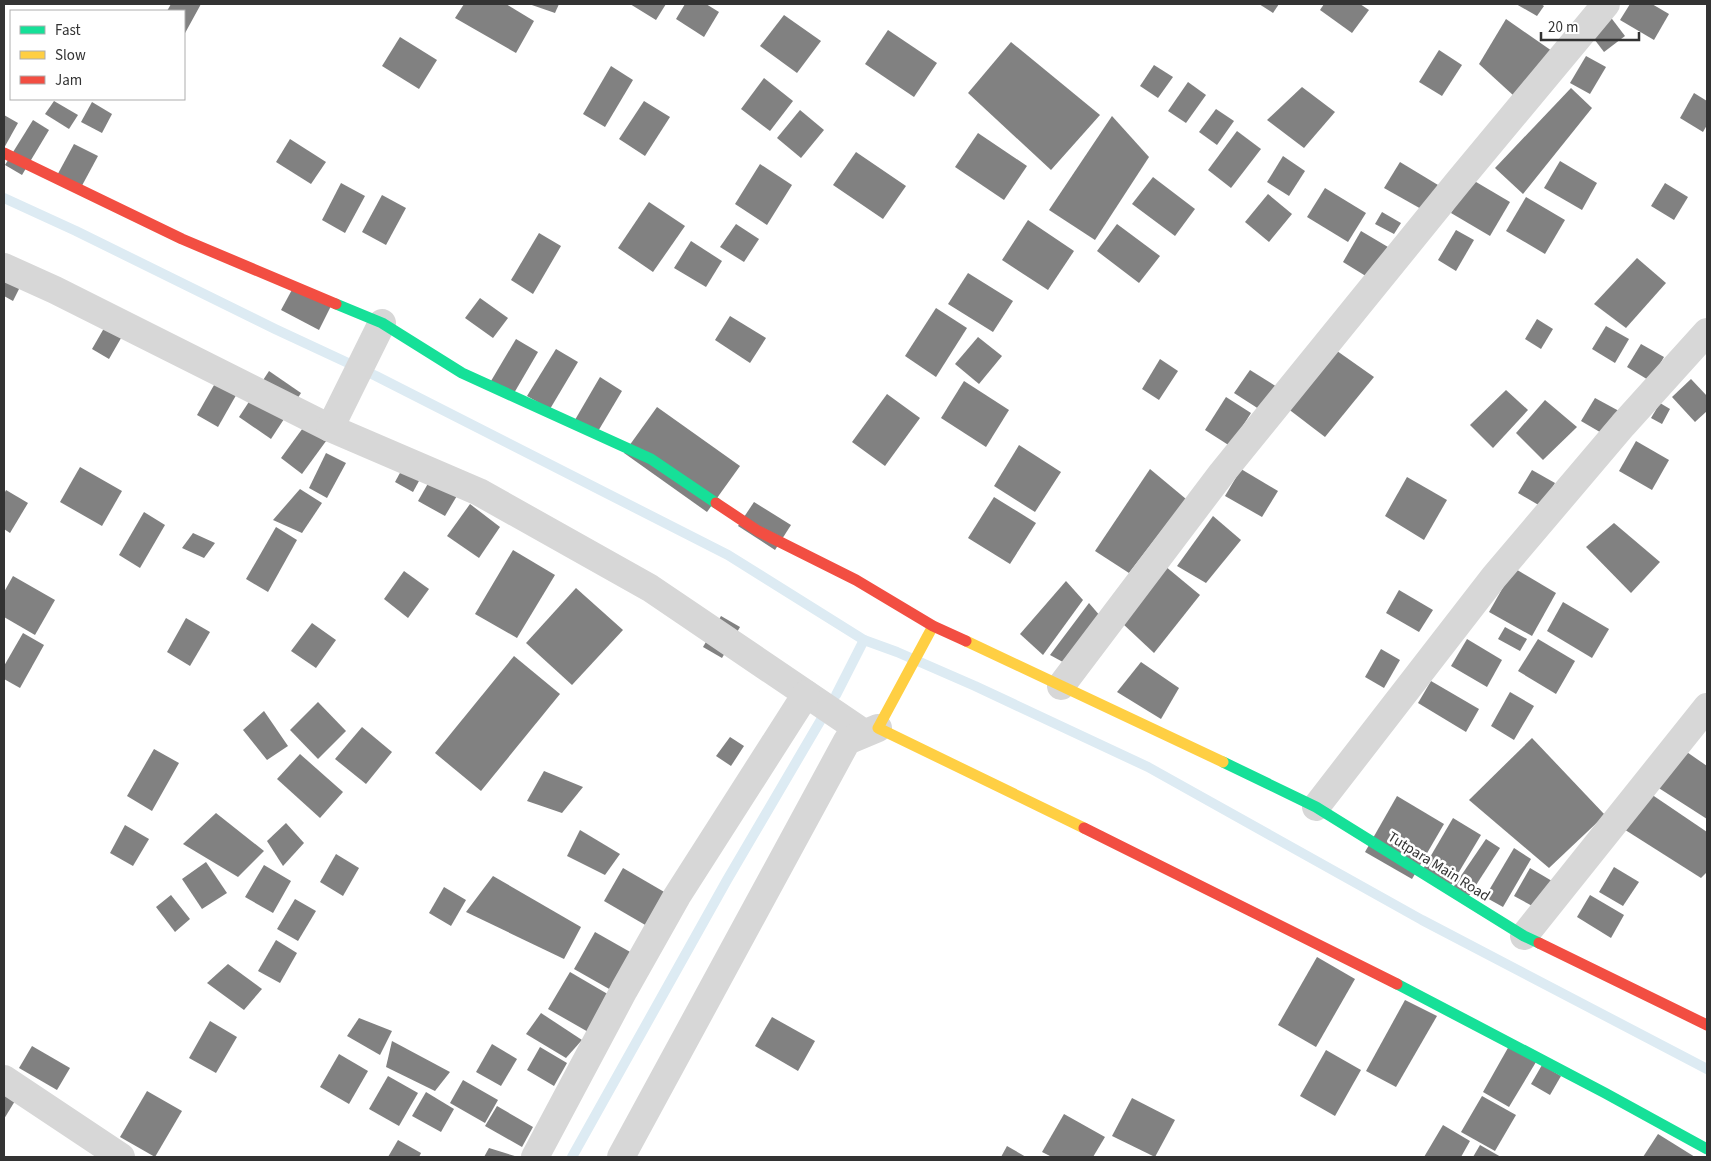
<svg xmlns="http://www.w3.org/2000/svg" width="1711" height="1161" viewBox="0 0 1711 1161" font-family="'Source Sans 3',sans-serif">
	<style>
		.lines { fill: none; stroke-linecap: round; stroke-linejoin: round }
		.stream { stroke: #ddebf3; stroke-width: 10 }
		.building { fill: #818181 }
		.street { stroke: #d7d7d7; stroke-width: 28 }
		.fast { stroke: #16e098; stroke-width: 11 }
		.slow { stroke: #ffcf43; stroke-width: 11 }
		.jam { stroke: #f24e42; stroke-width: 11 }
		.labels { text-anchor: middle; stroke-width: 5; stroke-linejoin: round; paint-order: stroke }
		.street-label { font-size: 15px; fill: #333; stroke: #fff }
	</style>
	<rect width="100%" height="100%" fill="#fff"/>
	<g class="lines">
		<!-- stream -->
		<g class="stream">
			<path d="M4,198L76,231L275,329L376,376L728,555L864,640L897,652L975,686L1148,767L1422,920L1707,1069"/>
			<path d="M836,695L864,640"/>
			<path d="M572,1157L727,880L822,718"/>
		</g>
	</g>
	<!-- building -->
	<g class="building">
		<path d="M171,4H201L184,35V11H167Z"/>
		<path d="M464,4H506L534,21L516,53L455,18Z"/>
		<path d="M529,4H559L555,13Z"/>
		<path d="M630,4H666L656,20Z"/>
		<path d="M685,4H706L719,12L704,37L676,19Z"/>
		<path d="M1259,4H1279L1273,13Z"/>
		<path d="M1324,4H1360L1369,10L1352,33L1320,10Z"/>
		<path d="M1516,4H1541L1544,6L1537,16Z"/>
		<path d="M1630,4H1652L1669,14L1654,40L1620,20Z"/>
		<path d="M784,15L821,41L797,73L760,46Z"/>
		<path d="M1609,15L1625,36L1604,52L1588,31Z"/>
		<path d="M1506,19L1552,51L1514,96L1479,64Z"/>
		<path d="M888,30L937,63L914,97L865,64Z"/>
		<path d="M400,37L437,60L419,89L382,66Z"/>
		<path d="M1011,42L1100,115L1051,170L968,93Z"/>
		<path d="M1439,50L1462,65L1442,96L1419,82Z"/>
		<path d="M1586,56L1606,67L1590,94L1570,83Z"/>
		<path d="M1154,65L1173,77L1158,98L1140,86Z"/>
		<path d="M611,66L633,80L605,127L583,114Z"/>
		<path d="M764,78L793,101L770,131L741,109Z"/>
		<path d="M1188,82L1206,95L1186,123L1168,111Z"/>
		<path d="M1302,87L1335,112L1304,148L1267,120Z"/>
		<path d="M1571,88L1592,108L1523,194L1495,168Z"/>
		<path d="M1694,93L1707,101V125L1703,132L1680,118Z"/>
		<path d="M54,101L78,115L69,129L45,114Z"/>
		<path d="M644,101L670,117L645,156L619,139Z"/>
		<path d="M92,102L112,114L102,133L81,122Z"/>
		<path d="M1216,109L1234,121L1217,145L1199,132Z"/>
		<path d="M800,110L824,130L801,158L777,138Z"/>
		<path d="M4,115L18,123L4,148Z"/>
		<path d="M1112,116L1149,157L1095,240L1049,210Z"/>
		<path d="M33,120L49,130L22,175L5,165Z"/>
		<path d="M1237,131L1261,149L1231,188L1208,170Z"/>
		<path d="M978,133L1027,166L1004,200L955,167Z"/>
		<path d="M290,139L326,162L311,184L276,162Z"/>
		<path d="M74,144L98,156L78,193L54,181Z"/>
		<path d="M856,152L906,186L883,219L833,185Z"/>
		<path d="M1283,156L1305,171L1289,196L1267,182Z"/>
		<path d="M1560,161L1597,183L1582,210L1544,188Z"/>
		<path d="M1400,162L1438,185L1423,210L1384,188Z"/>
		<path d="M760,164L792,185L767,225L735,204Z"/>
		<path d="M1153,177L1195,209L1175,236L1132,204Z"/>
		<path d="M1471,179L1510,202L1490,236L1451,213Z"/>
		<path d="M341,183L365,196L345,233L322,220Z"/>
		<path d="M1665,183L1688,197L1674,220L1651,206Z"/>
		<path d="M1325,188L1366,213L1348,242L1307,217Z"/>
		<path d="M1268,194L1292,214L1269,242L1245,222Z"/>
		<path d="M382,195L406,208L386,245L362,232Z"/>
		<path d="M1526,197L1565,220L1545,254L1506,231Z"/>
		<path d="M649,202L685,226L653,272L618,248Z"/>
		<path d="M1382,212L1401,223L1394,234L1375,224Z"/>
		<path d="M1028,220L1074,251L1048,290L1002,260Z"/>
		<path d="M736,224L759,239L744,262L720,247Z"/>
		<path d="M1117,224L1160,256L1139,283L1097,251Z"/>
		<path d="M1456,230L1474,240L1456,271L1438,260Z"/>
		<path d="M1361,231L1388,247L1369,278L1343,262Z"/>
		<path d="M539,233L561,246L533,294L511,280Z"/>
		<path d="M691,241L722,261L706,287L674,268Z"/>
		<path d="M4,255L30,267L13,301L4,296Z"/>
		<path d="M1637,258L1666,283L1626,328L1594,304Z"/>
		<path d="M968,273L1013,301L993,332L948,304Z"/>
		<path d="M294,286L331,306L319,330L281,310Z"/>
		<path d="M480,298L508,318L493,338L465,318Z"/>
		<path d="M936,308L967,328L936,377L905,356Z"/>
		<path d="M111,316L128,326L109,359L92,349Z"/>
		<path d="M730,316L766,338L750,363L715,340Z"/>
		<path d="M1537,319L1553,329L1541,349L1525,339Z"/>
		<path d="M1606,326L1629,339L1615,363L1592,349Z"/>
		<path d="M978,337L1002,356L979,384L955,364Z"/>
		<path d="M516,339L538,352L510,400L488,386Z"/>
		<path d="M1641,344L1664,357L1650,381L1627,367Z"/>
		<path d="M1330,346L1374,377L1325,437L1287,408Z"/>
		<path d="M556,349L578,362L550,409L527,396Z"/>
		<path d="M1160,359L1178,371L1159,400L1142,389Z"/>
		<path d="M1250,370L1277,387L1262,411L1234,393Z"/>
		<path d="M222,371L243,383L218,427L197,415Z"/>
		<path d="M269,371L301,393L271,439L239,417Z"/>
		<path d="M600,377L622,391L594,438L572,425Z"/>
		<path d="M1691,379L1707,396V411L1695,422L1672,397Z"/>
		<path d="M964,381L1009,410L986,447L941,418Z"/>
		<path d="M1506,390L1528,410L1493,448L1470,425Z"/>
		<path d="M887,394L920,418L885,466L852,442Z"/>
		<path d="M1226,397L1251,413L1230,446L1205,430Z"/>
		<path d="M1595,398L1619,411L1605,435L1581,421Z"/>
		<path d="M1545,400L1577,427L1543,460L1516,433Z"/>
		<path d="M1660,403L1670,409L1662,424L1651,418Z"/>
		<path d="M657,407L740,466L707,512L624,453Z"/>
		<path d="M308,421L329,437L302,474L281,458Z"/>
		<path d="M1636,441L1669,460L1652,490L1619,471Z"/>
		<path d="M1019,445L1061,472L1035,512L994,486Z"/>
		<path d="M326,453L346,463L327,498L309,488Z"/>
		<path d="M407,460L425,470L413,492L395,482Z"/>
		<path d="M80,467L122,491L102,526L60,502Z"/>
		<path d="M1150,469L1186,499L1129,573L1095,551Z"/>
		<path d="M1241,469L1278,491L1262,517L1225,496Z"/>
		<path d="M1532,470L1555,483L1542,507L1518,493Z"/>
		<path d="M434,473L461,489L445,516L418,501Z"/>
		<path d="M1407,477L1447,500L1424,540L1385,516Z"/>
		<path d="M300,489L322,503L302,533L273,520Z"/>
		<path d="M6,490L28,503L10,533L4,529V494Z"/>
		<path d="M994,497L1036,523L1010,564L968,538Z"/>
		<path d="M754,502L791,525L775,550L738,526Z"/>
		<path d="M470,504L500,527L479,558L447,536Z"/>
		<path d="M144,512L165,525L140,568L119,555Z"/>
		<path d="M1213,516L1241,540L1206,583L1177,566Z"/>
		<path d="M1614,523L1660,562L1631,593L1586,547Z"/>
		<path d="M276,527L297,540L268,592L246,579Z"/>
		<path d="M193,533L215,543L204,558L182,548Z"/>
		<path d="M513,550L555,575L517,638L475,614Z"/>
		<path d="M1165,566L1200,595L1154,653L1122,623Z"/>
		<path d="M1514,568L1556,593L1532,636L1489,612Z"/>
		<path d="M404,571L429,589L408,618L384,599Z"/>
		<path d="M13,576L55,600L35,635L4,617V592Z"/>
		<path d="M1066,581L1083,600L1043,655L1020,634Z"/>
		<path d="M576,588L623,630L572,685L526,643Z"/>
		<path d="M1399,590L1433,610L1419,632L1386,613Z"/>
		<path d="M1563,602L1609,629L1592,658L1547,631Z"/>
		<path d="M1089,603L1101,617L1072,667L1050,655Z"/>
		<path d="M721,616L740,627L722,658L703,647Z"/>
		<path d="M186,618L210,632L190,666L167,652Z"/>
		<path d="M312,623L336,640L316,668L291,651Z"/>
		<path d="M1505,627L1527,639L1520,651L1498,639Z"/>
		<path d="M23,633L44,645L20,688L4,679V666Z"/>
		<path d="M1467,639L1502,660L1487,687L1451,666Z"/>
		<path d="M1538,639L1575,661L1556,694L1518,671Z"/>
		<path d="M1381,649L1400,660L1384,688L1365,677Z"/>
		<path d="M514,656L560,694L481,791L435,753Z"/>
		<path d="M1141,662L1179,688L1161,719L1117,692Z"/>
		<path d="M1431,681L1479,709L1466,732L1418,703Z"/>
		<path d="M1510,692L1534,706L1514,740L1491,726Z"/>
		<path d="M318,702L346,731L318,759L290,730Z"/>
		<path d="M264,711L288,746L267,760L243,730Z"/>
		<path d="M362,727L392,752L366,784L335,759Z"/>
		<path d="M730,737L744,746L731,766L716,756Z"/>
		<path d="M1532,738L1605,815L1549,868L1469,800Z"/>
		<path d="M1681,748L1707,766V819L1654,785Z"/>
		<path d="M154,749L179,763L152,811L127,796Z"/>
		<path d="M300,754L343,792L320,818L277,779Z"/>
		<path d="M544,771L583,787L562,813L527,801Z"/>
		<path d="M1645,790L1707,832V872L1701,878L1619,826Z"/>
		<path d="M1397,796L1444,824L1412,879L1365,852Z"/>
		<path d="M216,813L264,851L238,877L183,844Z"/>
		<path d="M1453,818L1481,835L1447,892L1419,876Z"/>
		<path d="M286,823L304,843L283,866L267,841Z"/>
		<path d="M125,825L149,839L133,866L110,853Z"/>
		<path d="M580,830L620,854L605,875L567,856Z"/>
		<path d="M1486,839L1500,848L1467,899L1452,889Z"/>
		<path d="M1514,848L1531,859L1503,907L1485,897Z"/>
		<path d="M336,854L359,868L343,896L320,882Z"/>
		<path d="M206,862L227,893L202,909L182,879Z"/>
		<path d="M264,865L291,881L273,913L245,897Z"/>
		<path d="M1614,867L1639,882L1623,906L1599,892Z"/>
		<path d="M623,868L666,893L647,926L604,901Z"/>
		<path d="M1530,868L1552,881L1536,908L1514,896Z"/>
		<path d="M493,876L581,927L564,959L466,912Z"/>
		<path d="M444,887L466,900L451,926L429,913Z"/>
		<path d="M171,895L190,919L175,932L156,907Z"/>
		<path d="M1590,895L1624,915L1611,938L1577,917Z"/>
		<path d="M295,899L316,911L298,941L277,929Z"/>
		<path d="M595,932L632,953L611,990L574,969Z"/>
		<path d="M276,940L297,953L280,983L258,971Z"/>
		<path d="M1317,957L1355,979L1316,1047L1278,1025Z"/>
		<path d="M228,964L262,989L244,1010L207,983Z"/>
		<path d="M570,972L611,996L590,1033L548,1009Z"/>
		<path d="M1405,1000L1437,1016L1396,1087L1366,1071Z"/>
		<path d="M541,1013L582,1040L566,1058L526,1034Z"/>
		<path d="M772,1017L815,1041L798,1071L755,1046Z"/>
		<path d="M359,1018L392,1031L380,1055L347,1036Z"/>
		<path d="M210,1021L237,1037L216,1073L189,1058Z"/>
		<path d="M392,1041L450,1072L435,1091L386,1067Z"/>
		<path d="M492,1044L517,1059L501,1086L476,1072Z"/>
		<path d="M32,1046L70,1068L57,1090L19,1068Z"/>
		<path d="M1509,1046L1536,1062L1509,1107L1483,1092Z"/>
		<path d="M540,1047L567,1063L554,1086L527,1070Z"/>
		<path d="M1326,1050L1361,1070L1335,1116L1300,1096Z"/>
		<path d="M339,1054L368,1071L349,1104L320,1087Z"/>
		<path d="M1542,1065L1561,1076L1550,1095L1531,1084Z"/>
		<path d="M388,1076L418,1093L399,1126L369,1109Z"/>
		<path d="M463,1080L498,1100L485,1123L450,1103Z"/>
		<path d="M4,1088L18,1096L4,1119Z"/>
		<path d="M147,1091L182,1111L155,1157L120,1137Z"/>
		<path d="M426,1092L454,1109L441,1132L412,1116Z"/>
		<path d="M1482,1096L1516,1115L1495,1151L1461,1132Z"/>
		<path d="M1132,1098L1175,1120L1155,1157L1112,1136Z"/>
		<path d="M497,1106L533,1127L522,1147L485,1126Z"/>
		<path d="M1064,1114L1105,1137L1093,1157H1052L1042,1152Z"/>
		<path d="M1443,1125L1470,1141L1461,1157H1424Z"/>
		<path d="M1658,1134L1695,1157H1643Z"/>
		<path d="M398,1140L421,1153L419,1157H388Z"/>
		<path d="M1480,1145L1501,1157H1473Z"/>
		<path d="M1007,1146L1026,1157H1001Z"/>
		<path d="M489,1148L518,1157H484Z"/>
	</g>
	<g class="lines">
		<!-- street -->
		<g class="street">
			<path d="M4,267L55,290L330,428L479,492L650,588L864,733"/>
			<path d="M330,428L382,323"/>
			<path d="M1061,686L1222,473L1458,182L1606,4"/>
			<path d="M1316,807L1494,577L1623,425L1707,332"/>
			<path d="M1524,936L1707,707"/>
			<path d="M4,1079L121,1157"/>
			<path d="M535,1157L624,990L677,896L806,694"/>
			<path d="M621,1157L847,741L878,728"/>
		</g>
		<!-- fast -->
		<g class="fast">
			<path d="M336,304L382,323L462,373L651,459L716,503"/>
			<path d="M1223,762L1316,807L1524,936L1539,943"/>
			<path d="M1397,984L1605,1093L1707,1149"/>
		</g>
		<!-- slow -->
		<g class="slow">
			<path d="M933,626L878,728L1084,828"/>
			<path d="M966,641L1223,762"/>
		</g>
		<!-- jam -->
		<g class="jam">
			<path d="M4,153L182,239L336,304"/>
			<path d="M716,503L758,531L856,580L933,626L966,641"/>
			<path d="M1084,828L1397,984"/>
			<path d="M1539,943L1707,1025"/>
		</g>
	</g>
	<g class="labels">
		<!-- street labels -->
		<g class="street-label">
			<text transform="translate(1439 866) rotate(32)" y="5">Tutpara Main Road</text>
		</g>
	</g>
	<!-- border -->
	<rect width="1711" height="1161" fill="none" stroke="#333333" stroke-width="10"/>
	<!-- legend -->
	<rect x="10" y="10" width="175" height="90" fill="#ffffff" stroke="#adadad"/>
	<rect x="20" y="26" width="25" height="8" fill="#16e098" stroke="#adadad"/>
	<text x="55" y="35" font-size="15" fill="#333333">Fast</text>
	<rect x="20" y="51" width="25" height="8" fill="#ffcf43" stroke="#adadad"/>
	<text x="55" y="60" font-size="15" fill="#333333">Slow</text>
	<rect x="20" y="76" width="25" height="8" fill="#f24e42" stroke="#adadad"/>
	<text x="55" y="85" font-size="15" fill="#333333">Jam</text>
	<!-- scale -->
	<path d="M1541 32v8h98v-8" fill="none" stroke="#333333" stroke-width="2.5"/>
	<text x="1548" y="32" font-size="15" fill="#333333" stroke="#ffffff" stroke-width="4" paint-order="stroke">20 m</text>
</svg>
